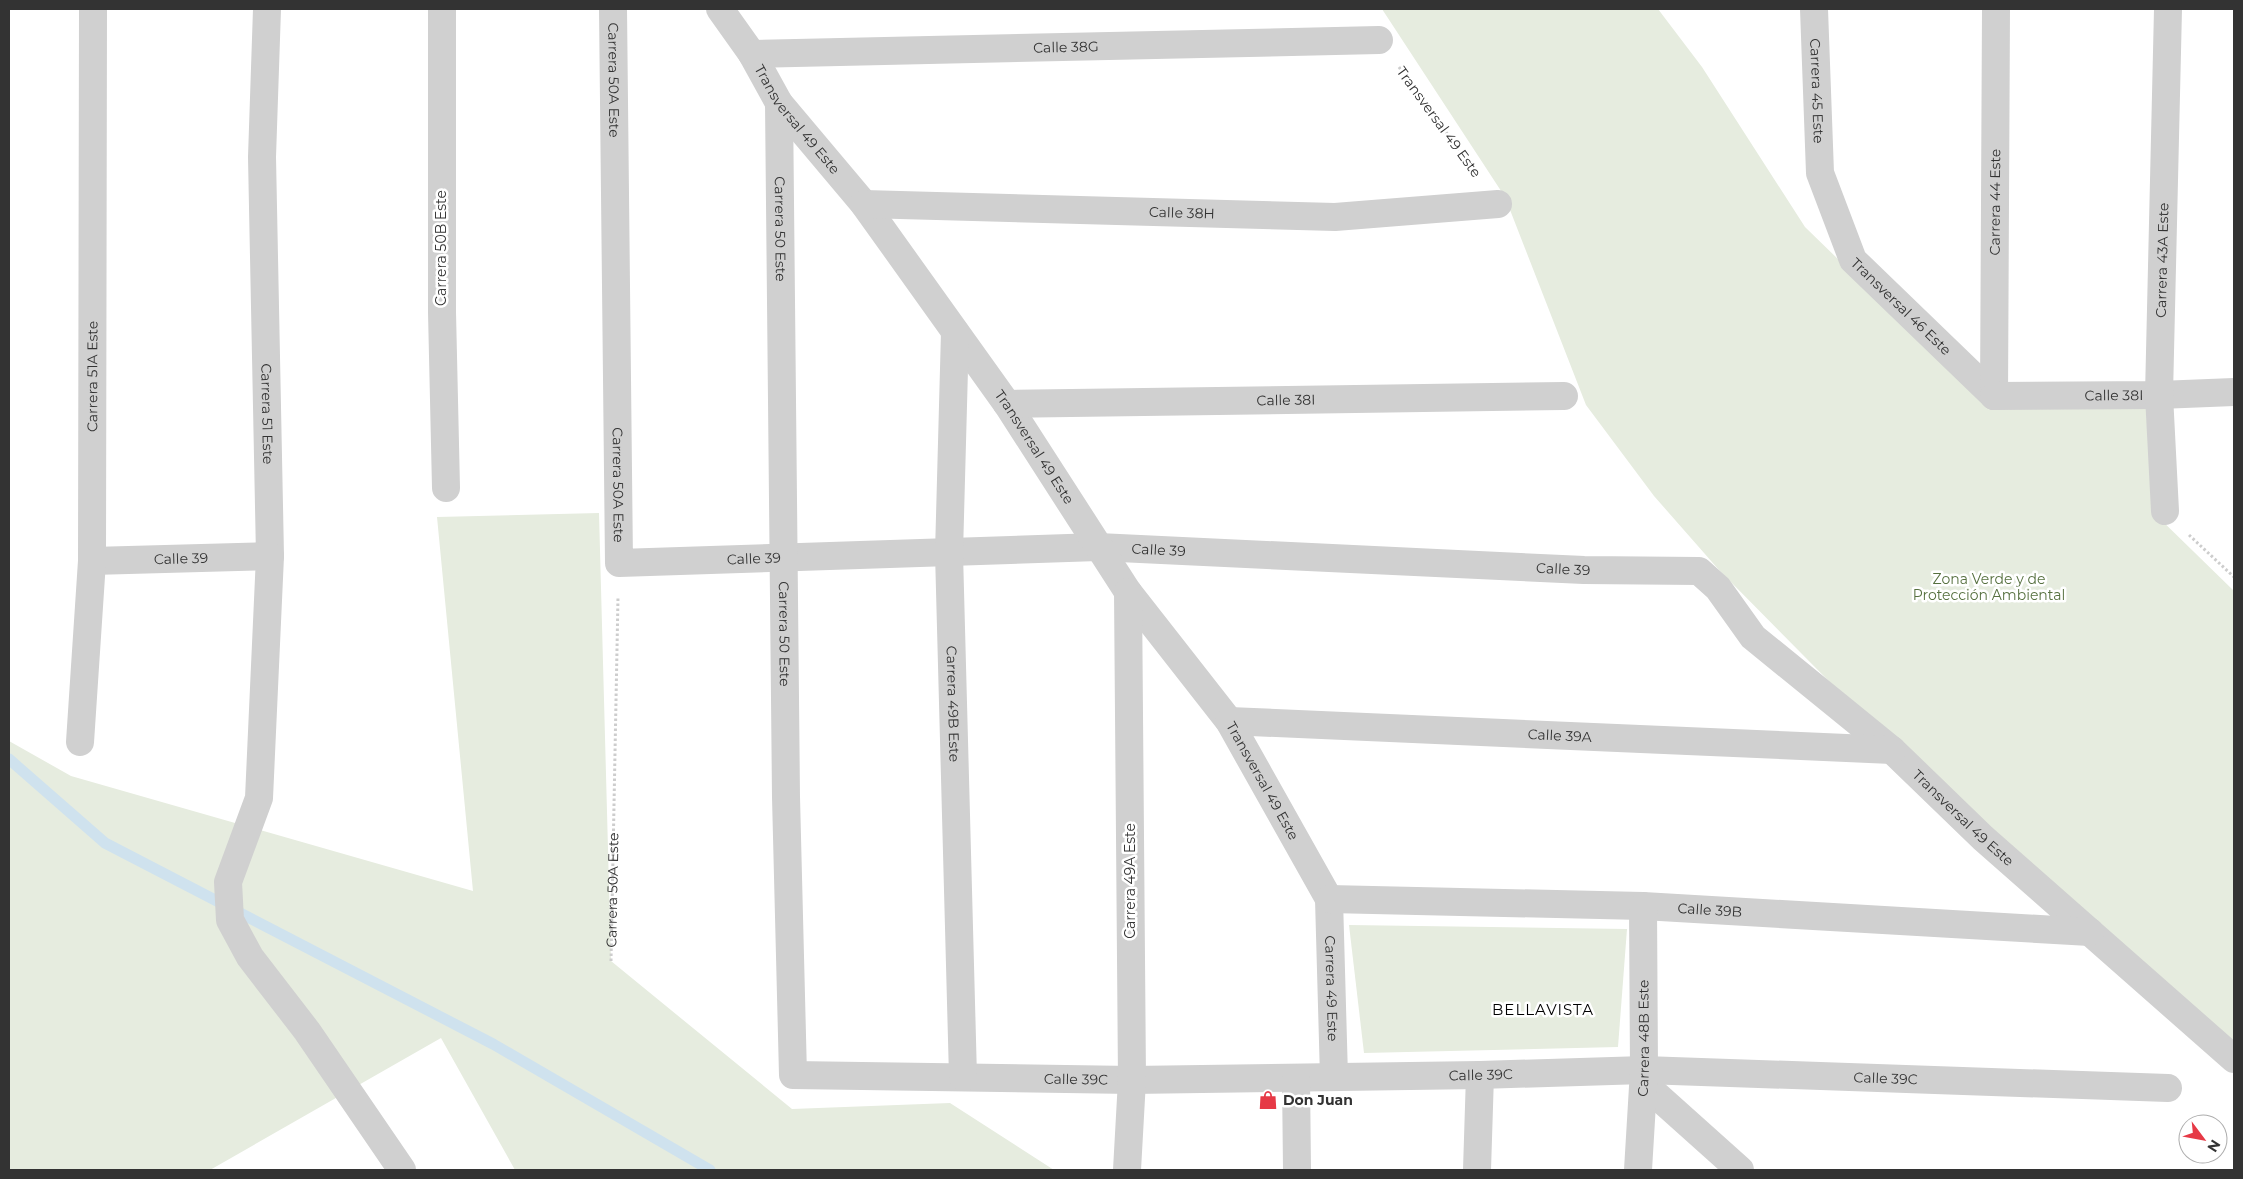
<svg xmlns="http://www.w3.org/2000/svg" width="2243" height="1179" viewBox="0 0 2243 1179" font-family="Montserrat,sans-serif">
	<style>
		.green { fill: #e6ecdf }
		.lines { fill: none; stroke-linecap: round; stroke-linejoin: round }
		.stream { stroke: #cfe2ee; stroke-width: 11 }
		.path { stroke: #cdcdcd; stroke-width: 3; stroke-dasharray: 2.5 2.5; stroke-linecap: butt }
		.street { stroke: #d0d0d0; stroke-width: 28 }
		.labels { text-anchor: middle; stroke-width: 5; stroke-linejoin: round; paint-order: stroke }
		.street-label { font-size: 14px; fill: #333; stroke: #fff }
		.park-label { font-size: 14px; fill: #56703f; stroke: #fff }
		.poi-label { font-size: 14px; font-weight: bold; fill: #333; stroke: #fff; text-anchor: start }
		.neighbourhood-label { font-size: 15px; letter-spacing: 1px; fill: #000; stroke: #fff }
	</style>
	<rect width="100%" height="100%" fill="#fff"/>
	<!-- green -->
	<g class="green">
		<path d="M1382,9H1658L1702,67L1805,227L1987,404H2147L2152,511L2234,591V1047L1895,748L1719,570L1654,496L1586,405L1505,197Z"/>
		<path d="M599,513L611,961L792,1109L950,1103L1054,1170H515L441,1038L210,1170H9V741L71,776L473,891L437,517Z"/>
		<path d="M1349,925L1627,929L1618,1047L1364,1053Z"/>
	</g>
	<g class="lines">
		<!-- stream -->
		<path class="stream" d="M9,759L105,843L493,1044L710,1170"/>
		<!-- path -->
		<g class="path">
			<path d="M1399,67L1474,171"/>
			<path d="M2189,535L2234,577"/>
			<path id="s1" d="M611,961L618,597"/>
		</g>
		<!-- street -->
		<g class="street">
			<path id="s2" d="M267,9L262,157L270,556L259,798L228,882L230,920L250,957L307,1031L402,1170"/>
			<path d="M442,9V312L446,488"/>
			<path id="s3" d="M613,9L619,563L1098,547L1584,570L1699,571L1718,588L1753,637L1892,750L1983,838L2234,1059"/>
			<path id="s4" d="M720,9L752,54L779,103L864,204L1007,404L1128,592L1229,721L1329,899L1334,1077"/>
			<path id="s5" d="M1814,9L1820,173L1853,260L1994,396"/>
			<path id="s6" d="M752,54L1379,40"/>
			<path id="s7" d="M779,103L786,797L793,1075L1132,1080L1480,1075L1644,1070L2168,1088"/>
			<path id="s8" d="M864,204L1335,217L1498,204"/>
			<path id="s9" d="M955,332L949,553L963,1077"/>
			<path id="s10" d="M1994,396L1996,9"/>
			<path id="s11" d="M1994,396L2159,395L2234,392"/>
			<path id="s12" d="M1007,404L1564,396"/>
			<path id="s13" d="M2165,511L2159,395L2168,9"/>
			<path id="s14" d="M92,561L270,556"/>
			<path id="s15" d="M1229,721L1892,750"/>
			<path id="s16" d="M80,742L92,561L93,9"/>
			<path id="s17" d="M1329,899L1643,906L2090,932"/>
			<path d="M1296,1078L1297,1170"/>
			<path d="M1644,1084L1740,1170"/>
			<path d="M1127,1170L1132,1080L1128,592"/>
			<path d="M1477,1170L1480,1075"/>
			<path id="s18" d="M1638,1170L1644,1070L1643,906"/>
		</g>
	</g>
	<!-- icons -->
	<defs>
		<g id="shop-bare" transform="scale(1.5)"><path d="M-5-2.5h2.3a2.7 3.5 0 0 1 5.4 0H5L5.5 6h-11ZM-1.5-2.5h3a1.5 2.3 0 0 0-3 0Z" fill="#e63946" stroke="#fff" stroke-width="2.5" paint-order="stroke"/></g>
	</defs>
	<g fill-rule="evenodd">
		<use href="#shop-bare" x="1268" y="1100"/>
	</g>
	<g class="labels">
		<!-- street labels -->
		<g class="street-label">
			<text dy="5" stroke="none"><textPath href="#s6" startOffset="314">Calle 38G</textPath></text>
			<text dy="5" stroke="none"><textPath href="#s3" startOffset="71">Carrera 50A Este</textPath></text>
			<text dy="5" stroke="none"><textPath href="#s5" startOffset="82">Carrera 45 Este</textPath></text>
			<text dy="5" stroke="none"><textPath href="#s4" startOffset="135">Transversal 49 Este</textPath></text>
			<text transform="translate(1439 122) rotate(54)" y="5">Transversal 49 Este</text>
			<text dy="5" stroke="none"><textPath href="#s10" startOffset="194">Carrera 44 Este</textPath></text>
			<text dy="5" stroke="none"><textPath href="#s8" startOffset="318">Calle 38H</textPath></text>
			<text dy="5" stroke="none"><textPath href="#s7" startOffset="126">Carrera 50 Este</textPath></text>
			<text transform="translate(441 248) rotate(-90)" y="5">Carrera 50B Este</text>
			<text dy="5" stroke="none"><textPath href="#s13" startOffset="251">Carrera 43A Este</textPath></text>
			<text dy="5" stroke="none"><textPath href="#s5" startOffset="324">Transversal 46 Este</textPath></text>
			<text dy="5" stroke="none"><textPath href="#s16" startOffset="366">Carrera 51A Este</textPath></text>
			<text dy="5" stroke="none"><textPath href="#s11" startOffset="120">Calle 38I</textPath></text>
			<text dy="5" stroke="none"><textPath href="#s12" startOffset="279">Calle 38I</textPath></text>
			<text dy="5" stroke="none"><textPath href="#s2" startOffset="405">Carrera 51 Este</textPath></text>
			<text dy="5" stroke="none"><textPath href="#s4" startOffset="540">Transversal 49 Este</textPath></text>
			<text dy="5" stroke="none"><textPath href="#s3" startOffset="476">Carrera 50A Este</textPath></text>
			<text dy="5" stroke="none"><textPath href="#s3" startOffset="1094">Calle 39</textPath></text>
			<text dy="5" stroke="none"><textPath href="#s3" startOffset="689">Calle 39</textPath></text>
			<text dy="5" stroke="none"><textPath href="#s14" startOffset="89">Calle 39</textPath></text>
			<text dy="5" stroke="none"><textPath href="#s3" startOffset="1499">Calle 39</textPath></text>
			<text dy="5" stroke="none"><textPath href="#s7" startOffset="531">Carrera 50 Este</textPath></text>
			<text dy="5" stroke="none"><textPath href="#s9" startOffset="372">Carrera 49B Este</textPath></text>
			<text dy="5" stroke="none"><textPath href="#s15" startOffset="331">Calle 39A</textPath></text>
			<text dy="5" stroke="none"><textPath href="#s4" startOffset="945">Transversal 49 Este</textPath></text>
			<text dy="5" stroke="none"><textPath href="#s3" startOffset="1998">Transversal 49 Este</textPath></text>
			<text transform="translate(1130 881) rotate(-90)" y="5">Carrera 49A Este</text>
			<text dy="5" stroke="none"><textPath href="#s1" startOffset="71">Carrera 50A Este</textPath></text>
			<text dy="5" stroke="none"><textPath href="#s17" startOffset="381">Calle 39B</textPath></text>
			<text dy="5" stroke="none"><textPath href="#s4" startOffset="1170">Carrera 49 Este</textPath></text>
			<text dy="5" stroke="none"><textPath href="#s18" startOffset="132">Carrera 48B Este</textPath></text>
			<text dy="5" stroke="none"><textPath href="#s7" startOffset="1660">Calle 39C</textPath></text>
			<text dy="5" stroke="none"><textPath href="#s7" startOffset="2065">Calle 39C</textPath></text>
			<text dy="5" stroke="none"><textPath href="#s7" startOffset="1255">Calle 39C</textPath></text>
		</g>
		<!-- park labels -->
		<g class="park-label">
			<text x="1989" y="584">Zona Verde y de<tspan x="1989" dy="16">Protección Ambiental</tspan></text>
		</g>
		<!-- poi labels -->
		<g class="poi-label">
			<text x="1283" y="1105">Don Juan</text>
		</g>
		<!-- neighbourhood labels -->
		<g class="neighbourhood-label">
			<text x="1543" y="1015">BELLAVISTA</text>
		</g>
	</g>
	<!-- border -->
	<rect width="2243" height="1179" fill="none" stroke="#333333" stroke-width="20"/>
	<!-- north arrow -->
	<g transform="translate(2203 1139) rotate(122)"><circle r="24" fill="#ffffff" stroke="#adadad"/>
	<path d="M0-4L9 19L0 12L-9 19Z" fill="#e63946"/>
	<text y="-8" font-size="14" font-weight="bold" text-anchor="middle" fill="#333333">N</text>
	</g>
</svg>
